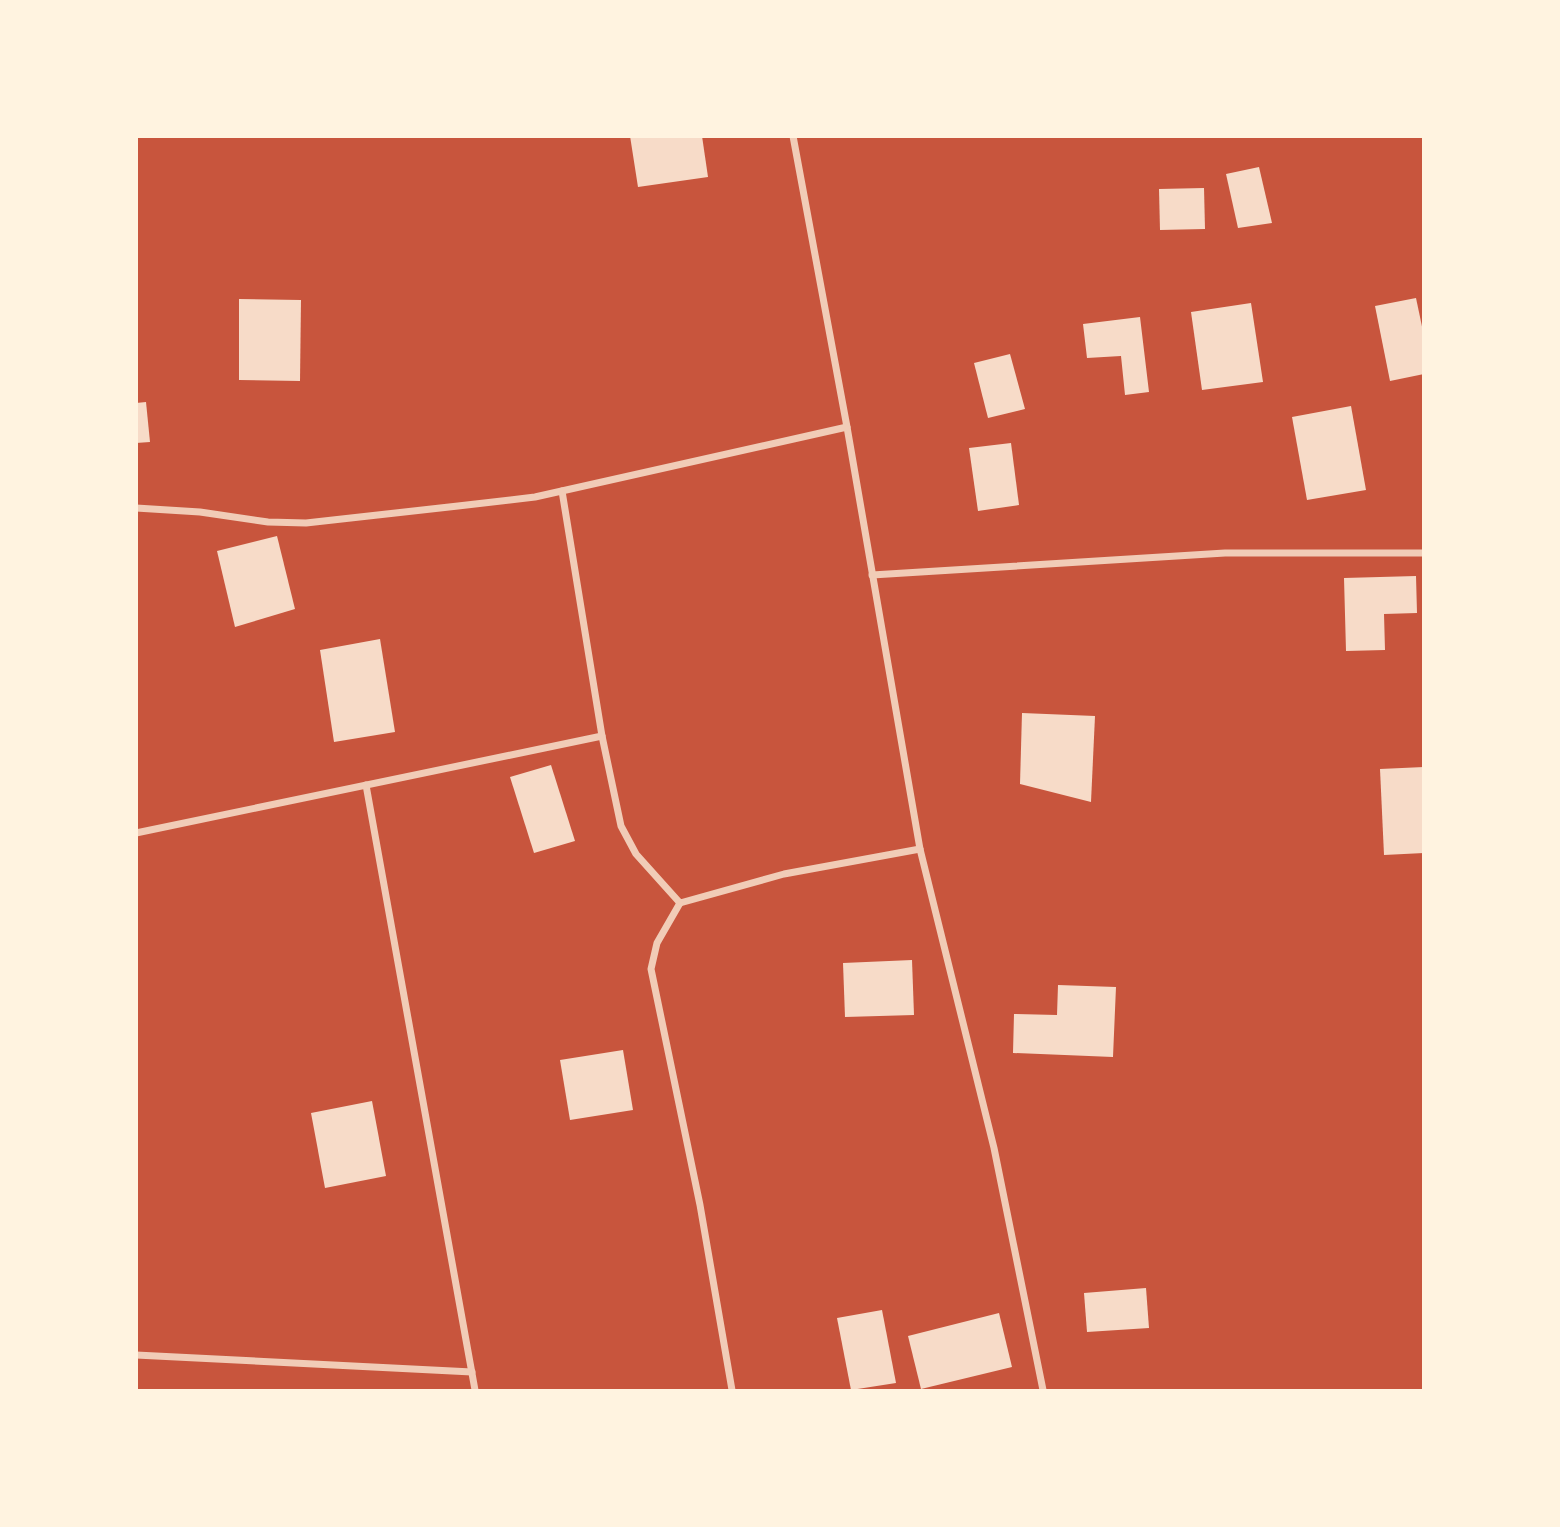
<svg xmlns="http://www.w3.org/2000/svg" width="1560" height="1527" viewBox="0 0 1560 1527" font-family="'Asap Condensed',sans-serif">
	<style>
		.building { fill: #f7dbc8 }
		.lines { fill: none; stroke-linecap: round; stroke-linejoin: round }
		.minor { stroke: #f1ccb7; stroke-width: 7 }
	</style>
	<rect width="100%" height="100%" fill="#c8553d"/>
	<!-- building -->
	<g class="building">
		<path d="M630,136H702L708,177L638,187Z"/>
		<path d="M1259,167L1272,223L1238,228L1226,174Z"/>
		<path d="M1204,188L1205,229L1160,230L1159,189Z"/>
		<path d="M1416,298L1424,336V374L1390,381L1375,306Z"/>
		<path d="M239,299L301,300L300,381L239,380Z"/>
		<path d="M1251,303L1263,382L1202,390L1191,312Z"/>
		<path d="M1140,317L1149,392L1125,395L1121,356L1087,358L1083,324Z"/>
		<path d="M1010,354L1025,409L988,418L974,363Z"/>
		<path d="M146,402L150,442L136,443V403Z"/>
		<path d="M1351,406L1366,490L1307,500L1292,417Z"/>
		<path d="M1011,443L1019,505L978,511L969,448Z"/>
		<path d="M277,536L295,609L235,627L217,551Z"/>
		<path d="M1416,576L1417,613L1384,614L1385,650L1346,651L1344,578Z"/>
		<path d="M380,639L395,732L334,742L320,650Z"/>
		<path d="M1022,713L1095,716L1091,802L1020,784Z"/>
		<path d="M551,765L575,841L534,853L510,777Z"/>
		<path d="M1424,767V853L1384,855L1380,769Z"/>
		<path d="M912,960L914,1015L845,1017L843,963Z"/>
		<path d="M1058,985L1116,987L1113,1057L1013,1053L1014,1014L1057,1015Z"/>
		<path d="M623,1050L633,1110L570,1120L560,1060Z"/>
		<path d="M372,1101L386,1176L325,1188L311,1113Z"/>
		<path d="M1146,1288L1149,1328L1087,1332L1084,1293Z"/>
		<path d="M882,1310L896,1383L851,1390L837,1318Z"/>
		<path d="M999,1313L1012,1367L921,1389L908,1336Z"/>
	</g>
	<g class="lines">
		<!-- minor -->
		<g class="minor">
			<path d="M793,136L847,427L920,849L994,1148L1043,1390"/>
			<path d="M562,491L602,736L621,826L636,854L680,903L784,874L920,849"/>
			<path d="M136,508L200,512L268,522L306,523L458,506L535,497L847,427"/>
			<path d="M872,575L1225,553H1424"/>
			<path d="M366,785L475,1390"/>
			<path d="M136,833L602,736"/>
			<path d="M680,903L657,943L651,969L700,1205L732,1390"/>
			<path d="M136,1355L472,1372"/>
		</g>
	</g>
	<!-- border -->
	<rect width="1560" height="1527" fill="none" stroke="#fff3e0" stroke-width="276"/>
</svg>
